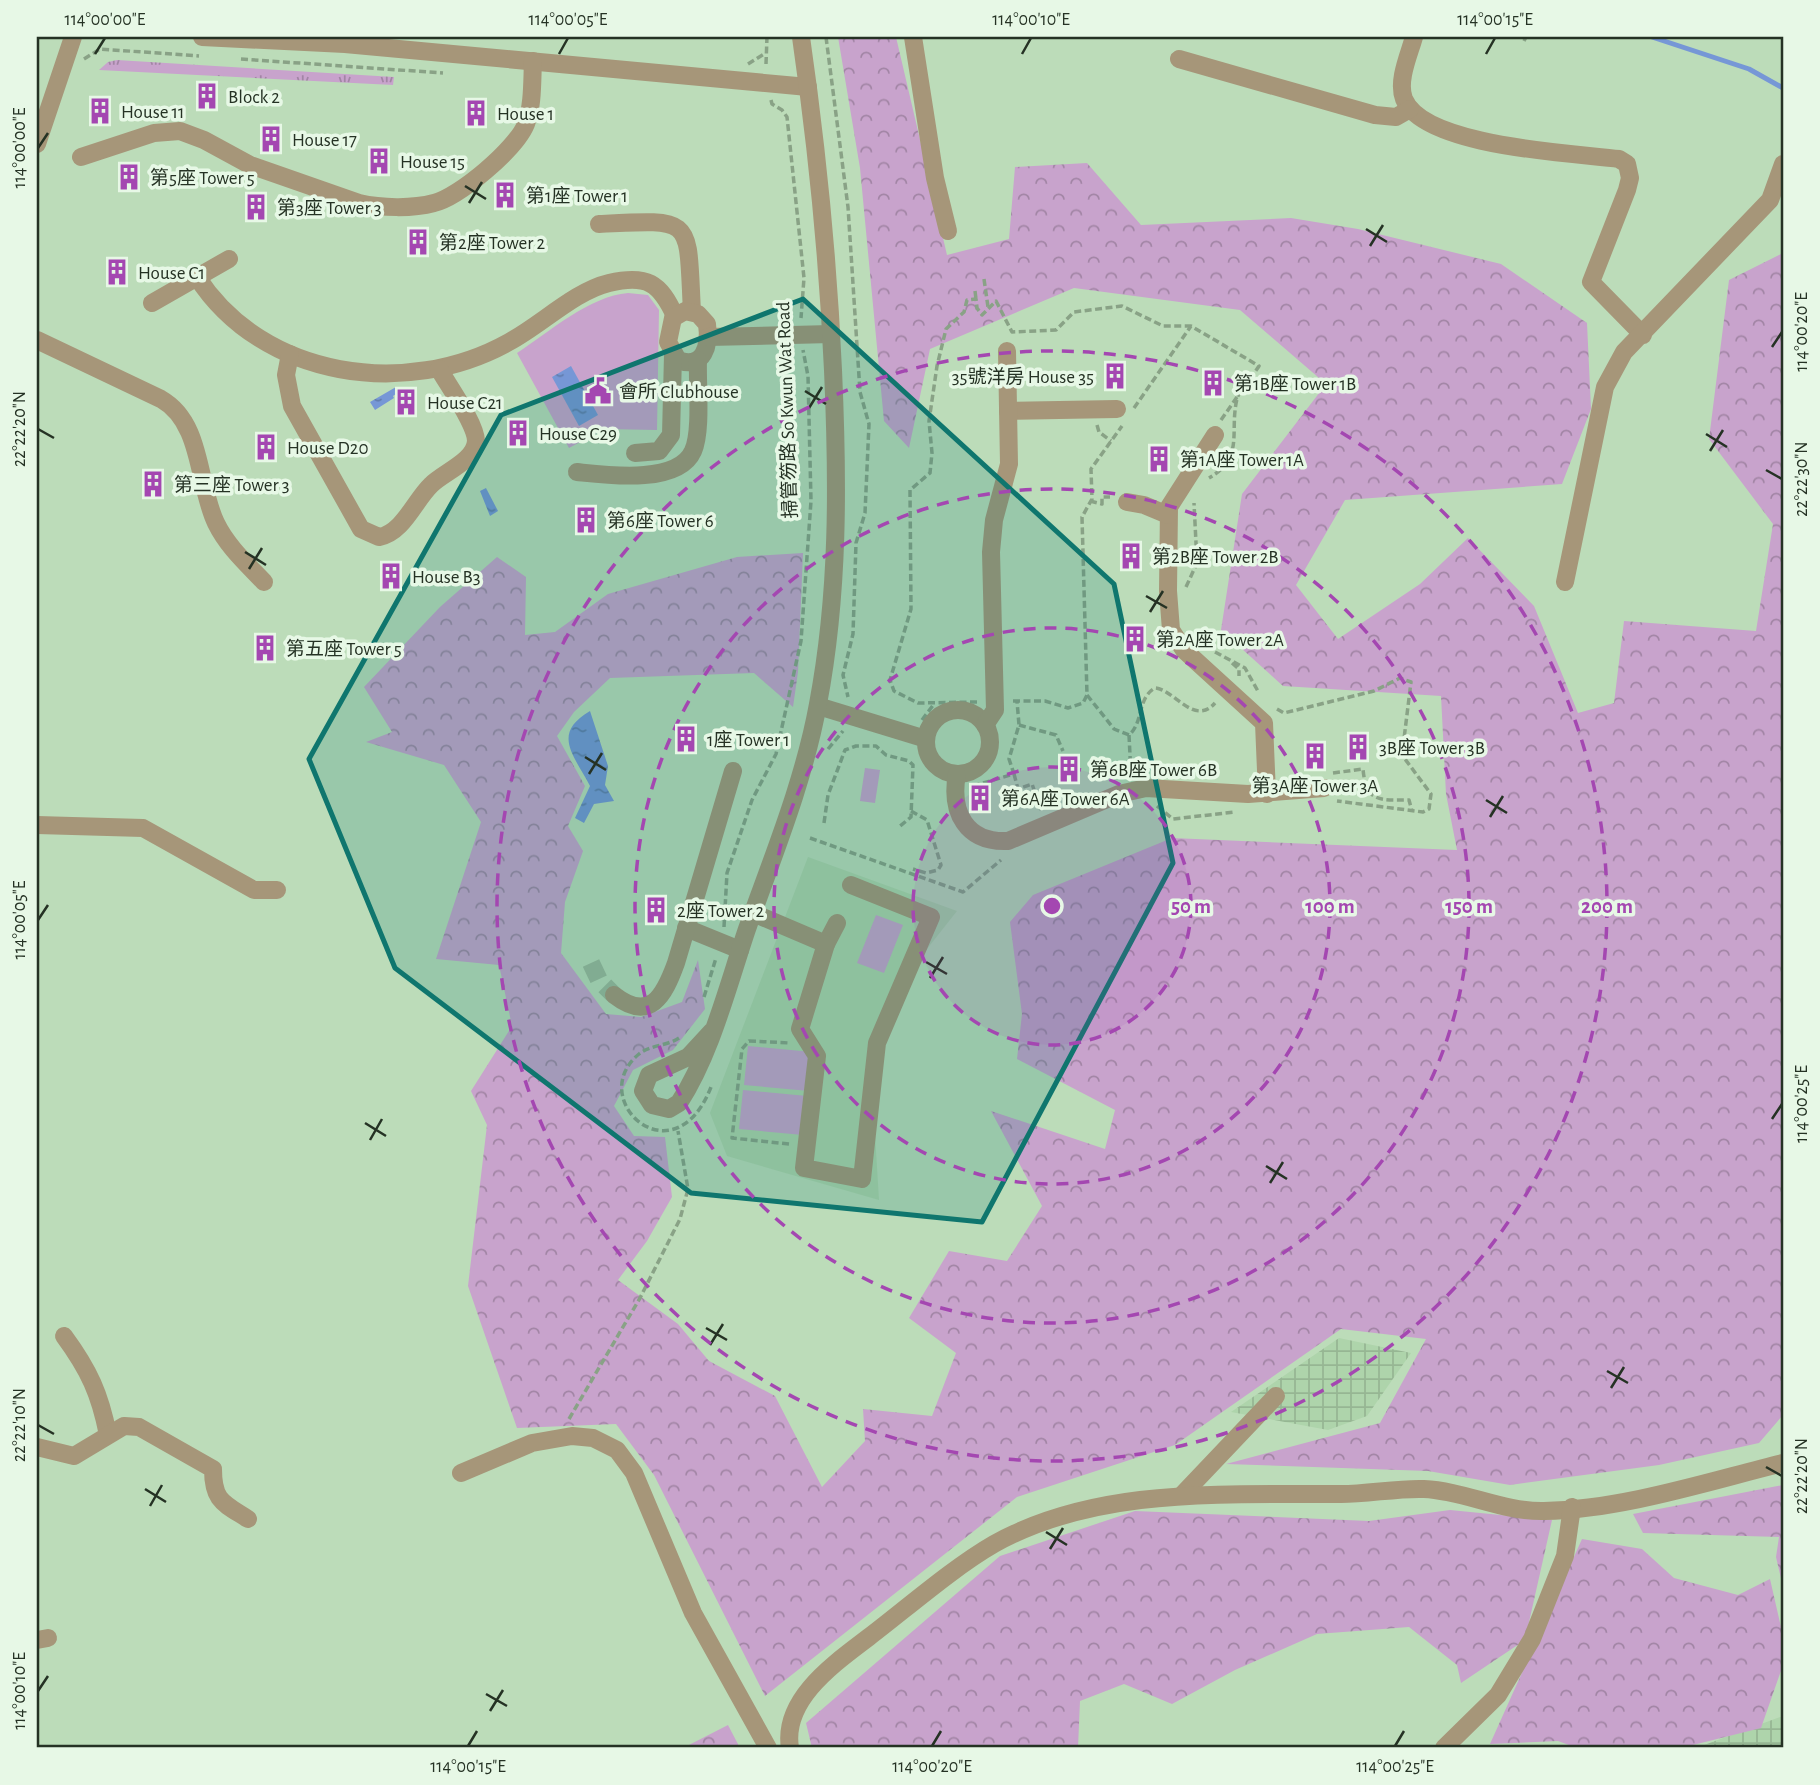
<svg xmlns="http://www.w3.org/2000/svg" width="1820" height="1785" viewBox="0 0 1820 1785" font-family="'Alegreya Sans','Noto Sans TC',sans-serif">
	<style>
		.built { fill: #aed4ab }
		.industrial { fill: url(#industrial-grid) }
		.grass { fill: url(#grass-tufts) }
		.forest { fill: url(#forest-crowns) }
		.pitch { fill: #c8a3cc }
		.water { fill: url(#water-ripples) }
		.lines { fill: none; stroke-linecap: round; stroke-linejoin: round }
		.stream { stroke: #7697d6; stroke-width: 5 }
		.minor-tunnel { stroke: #9eba9b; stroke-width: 18; stroke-dasharray: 18 9; stroke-linecap: butt }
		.path { stroke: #89a286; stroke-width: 3.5; stroke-dasharray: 7 3.5; stroke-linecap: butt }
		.minor { stroke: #a69679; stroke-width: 18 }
		.marked { fill: #0f766e; fill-opacity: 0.2; stroke: #0f766e; stroke-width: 5; stroke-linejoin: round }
		.ticks { fill: none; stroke: #253224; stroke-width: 2.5 }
		.ring { fill: none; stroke: #a447b1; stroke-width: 3.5; stroke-dasharray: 12 9 }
		.labels { text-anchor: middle; stroke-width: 7; stroke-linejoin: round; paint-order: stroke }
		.poi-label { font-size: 19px; fill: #253224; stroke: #e7f8e6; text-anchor: start }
		.street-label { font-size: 19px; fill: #253224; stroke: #e7f8e6 }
		.centre { fill: #a447b1; stroke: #e7f8e6; stroke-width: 3.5 }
		.ring-label { font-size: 21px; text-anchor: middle; font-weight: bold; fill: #a447b1; stroke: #e7f8e6; stroke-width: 7; stroke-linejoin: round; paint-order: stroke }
		.neatline { fill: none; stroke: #253224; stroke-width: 2.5 }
		.ticks-label { font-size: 18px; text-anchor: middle; fill: #253224 }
	</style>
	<defs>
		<pattern id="industrial-grid" width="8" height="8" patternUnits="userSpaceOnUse" patternTransform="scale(1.75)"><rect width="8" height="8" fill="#aed4ab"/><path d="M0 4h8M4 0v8" fill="none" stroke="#96b693"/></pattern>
		<pattern id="grass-tufts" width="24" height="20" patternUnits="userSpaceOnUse" patternTransform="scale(1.75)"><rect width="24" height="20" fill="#c8a3cc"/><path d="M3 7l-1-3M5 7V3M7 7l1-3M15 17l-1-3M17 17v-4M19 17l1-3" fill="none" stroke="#a285a5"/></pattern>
		<pattern id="forest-crowns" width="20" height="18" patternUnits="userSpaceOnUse" patternTransform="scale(1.75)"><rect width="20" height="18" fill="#c8a3cc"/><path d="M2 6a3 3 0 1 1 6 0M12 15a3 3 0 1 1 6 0" fill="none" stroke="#a285a5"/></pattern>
		<pattern id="water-ripples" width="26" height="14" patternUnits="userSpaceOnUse" patternTransform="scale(1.75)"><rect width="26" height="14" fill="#7697d6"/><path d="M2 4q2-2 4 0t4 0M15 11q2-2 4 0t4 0" fill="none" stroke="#617cad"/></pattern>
	</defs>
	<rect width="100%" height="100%" fill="#bcdcb9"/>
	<!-- built -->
	<path class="built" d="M808,857L957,911L912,968L885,1038L874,1118L879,1200L727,1156L710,1113Z"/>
	<!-- industrial -->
	<g class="industrial">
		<path d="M1339,1338L1411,1353L1367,1416L1328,1430L1231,1412Z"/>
		<path d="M1783,1716V1748H1696Z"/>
	</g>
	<!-- grass -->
	<path class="grass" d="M117,60L394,77L393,85L99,70L108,62Z"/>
	<!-- forest -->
	<g class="forest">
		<path d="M838,37H896L947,255L1009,239L1015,167L1087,163L1141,225L1291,218L1358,229L1501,264L1587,323L1591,409L1562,484L1345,500L1296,585L1338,639L1420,584L1468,538L1534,606L1578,713L1614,703L1624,621L1756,631L1773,524L1709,439L1729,280L1783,253V1415L1759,1443L1659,1465L1510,1485L1428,1471L1226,1464L1380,1423L1426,1339L1341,1329L1175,1445L1017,1497L765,1696L654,1475L616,1424L517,1428L468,1286L487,1125L471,1091L512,1026L499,965L436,959L481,822L444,765L366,742L392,732L364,687L440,607L497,557L526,577L525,635L555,632L608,594L737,557L803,553L798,672L793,707L754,673L610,678L574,712L557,736L585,786L568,826L583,851L565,902L561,953L606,1014L641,1017L682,1002L698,960L705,1009L673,1050L633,1070L614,1106L634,1136L665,1137L672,1197L647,1241L618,1280L678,1324L709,1361L775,1396L822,1487L865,1441L863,1409L932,1416L956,1353L909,1318L949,1251L1007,1261L1042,1206L991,1111L1105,1149L1115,1110L1017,1059L1022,1014L1010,922L1033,895L1172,838L1457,850L1446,794L1441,696L1283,686L1221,630L1242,494L1326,384L1240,310L1074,288L930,349L909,448L884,421L860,168Z"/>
		<path d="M1783,1485V1587L1776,1557L1779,1537L1643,1533L1633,1514Z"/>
		<path d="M1450,1510L1552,1520L1525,1640L1461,1683L1457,1665L1409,1627L1317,1634L1235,1670L1172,1704L1124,1684L1080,1701L1078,1748H812L806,1723L1000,1556L1135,1511L1369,1521Z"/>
		<path d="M1582,1539L1642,1549L1674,1578L1738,1595L1770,1579L1783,1636V1665L1761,1728L1681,1748H1577L1558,1741L1490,1744Z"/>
		<path d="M728,1725L740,1748H683Z"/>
	</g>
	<!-- pitch -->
	<g class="pitch">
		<path d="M628,293L648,295L659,310L657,430L604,429L569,448L517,353C549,332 590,296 628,293Z"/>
		<path d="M865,768L880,770L875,803L860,801Z"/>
		<path d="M876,915L903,925L884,973L857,963Z"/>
		<path d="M748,1046L812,1052L809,1091L744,1085Z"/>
		<path d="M743,1090L807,1096L803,1135L739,1129Z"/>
	</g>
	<!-- water -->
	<g class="water">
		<path d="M571,366L598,415L579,426L552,377Z"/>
		<path d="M396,387L399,392L393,396L394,398L375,410L370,402Z"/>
		<path d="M486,488L498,511L490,516L480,491Z"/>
		<path d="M590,711L608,766L605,785L614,801L594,804L584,823L575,818L590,786C574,755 551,734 590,711Z"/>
	</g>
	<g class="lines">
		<!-- stream -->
		<path class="stream" d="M1652,37L1749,69L1783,88"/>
		<!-- minor-tunnel -->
		<path class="minor-tunnel" d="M591,963L599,980L614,995"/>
		<!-- path -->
		<g class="path">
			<path d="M826,37L848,207L860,392L869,424L865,513L856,543L853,634L843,675L848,697"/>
			<path d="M1524,41L1526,37"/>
			<path d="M84,59L100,49L199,56"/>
			<path d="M241,59L443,73"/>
			<path d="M748,64L764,54"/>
			<path d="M766,64L767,37"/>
			<path d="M771,100L772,104L782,110L787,117L804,278L801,318"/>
			<path d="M984,279L988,307"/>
			<path d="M975,291L976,299"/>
			<path d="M1134,408L1191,326"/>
			<path d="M1221,420L1237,397"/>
			<path d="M1097,425L1099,432L1111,441"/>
			<path d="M1090,501L1102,504V497H1110"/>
			<path d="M1186,587L1197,563L1194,503"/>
			<path d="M1215,652L1245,668L1259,693"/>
			<path d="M1232,663L1239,669V676"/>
			<path d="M1087,695L1114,729L1129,735C1144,722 1137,698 1155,688C1174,689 1194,727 1215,703"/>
			<path d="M1013,701H1045L1068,708L1083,703L1087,695L1082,517L1092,499L1091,469L1122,426"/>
			<path d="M977,702L918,703L894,691L890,680L911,609L910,490L930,473L932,453L929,421L937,366L946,329L964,312L967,300L976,299L977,308L982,315L996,301L1012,332L1056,330L1074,312L1122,306L1163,326H1191L1259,366C1253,376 1240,387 1237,399C1229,432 1245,457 1209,478"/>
			<path d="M1277,709L1284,713L1374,691L1400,678L1411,682L1402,755L1431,794L1429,809L1423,812L1337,801"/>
			<path d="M922,720L934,704"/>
			<path d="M1019,725L1056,735L1063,751"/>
			<path d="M1129,735L1131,775"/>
			<path d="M828,749L843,731"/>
			<path d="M1333,773L1363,769C1366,803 1380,800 1409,800L1412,811"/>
			<path d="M1014,774L1018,789L1032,784L1041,810"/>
			<path d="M973,786L1014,774L1009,759L1019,725L1017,701"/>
			<path d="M1157,806L1173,819L1235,812"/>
			<path d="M911,811L927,820L941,865L938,870L926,873L913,869"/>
			<path d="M824,823L828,795L845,750L856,746H876L886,755L909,761L913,765L911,817L899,827"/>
			<path d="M810,838L963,892L1001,860"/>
			<path d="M724,927L727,873L752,800L776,754L801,641L811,501L808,376L803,350"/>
			<path d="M704,997L716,958"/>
			<path d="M679,1038C667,1046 650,1045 639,1054C584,1099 674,1182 711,1087"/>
			<path d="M789,1144L732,1138L742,1049L749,1041L790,1043"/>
			<path d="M569,1419L640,1298L680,1219L688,1189L678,1131"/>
		</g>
		<!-- minor -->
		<g class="minor">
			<path d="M202,37L345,44L808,87"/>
			<path d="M913,37L935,178L948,231"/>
			<path d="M1414,37C1409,55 1397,81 1404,99C1424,147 1572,153 1619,159L1627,164L1630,178L1627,190L1591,282L1643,335"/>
			<path d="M1179,59L1375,115L1396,117L1410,109"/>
			<path d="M37,144L73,37"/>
			<path d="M81,157L154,133L180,131L204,140L250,165L359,203C381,208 412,209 434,203C459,197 516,149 526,124C533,105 532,82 533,61"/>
			<path d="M599,224C696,219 687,217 692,312"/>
			<path d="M197,277C263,379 407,399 509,342C541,325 575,291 609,283C647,274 660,283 675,316"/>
			<path d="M152,303L229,259"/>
			<path d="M685,311L698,314L707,324C710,345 704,370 678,360L668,342L673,318Z"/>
			<path d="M708,337L831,334"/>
			<path d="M37,340L161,399C203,423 197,484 216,523C227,546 247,564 264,582"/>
			<path d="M290,354L286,375L292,406L361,529L379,537C403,533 415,500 431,485C444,472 475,461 476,441C476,424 448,385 439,369"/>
			<path d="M1008,411L1117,409"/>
			<path d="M1215,435L1169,507L1168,591L1171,630L1184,650L1264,723L1267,794"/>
			<path d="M635,453L659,451L671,435L673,355"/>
			<path d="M577,472C606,475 678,485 693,451C702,431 697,384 698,360"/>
			<path d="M1127,502L1144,505L1168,515"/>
			<path d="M1565,582L1605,387L1624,352L1770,200L1783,164"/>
			<path d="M818,706L926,739"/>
			<circle cx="958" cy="742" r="32"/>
			<path d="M985,725L995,710L991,552L994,520L1009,464L1007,351"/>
			<path d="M957,774C950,812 966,843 1008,841L1119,794L1146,788L1248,794L1324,788"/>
			<path d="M37,825L143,828L254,890H277"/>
			<path d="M753,913L826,944L837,923"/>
			<path d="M686,928L740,950"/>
			<path d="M826,944L800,1029L817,1056L804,1168L862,1179L877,1043L931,917L851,885"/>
			<path d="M614,995C650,1023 664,996 676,963L733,771"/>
			<path d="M712,1031L688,1057L649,1075L643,1091L652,1105L669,1109L679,1103C711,1054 728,985 747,929C773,856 804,781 818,704C839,593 838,482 833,370C828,258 817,148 801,37"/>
			<path d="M64,1336C89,1370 100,1394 108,1435"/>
			<path d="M37,1447L74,1456L124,1426L139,1427L213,1469C213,1501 223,1503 248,1519"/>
			<path d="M461,1473L532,1443L572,1436L593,1438L617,1450L634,1473L693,1613L768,1748"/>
			<path d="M1182,1495L1276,1396"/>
			<path d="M37,1640L48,1638"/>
			<path d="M790,1748C782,1699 835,1663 869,1637C907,1608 954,1567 994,1544C1098,1486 1226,1495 1341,1494C1369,1494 1397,1488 1424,1489C1465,1491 1503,1512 1544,1511C1624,1509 1706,1482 1783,1463"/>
			<path d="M1444,1748L1498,1695L1532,1639L1565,1556L1572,1507"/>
		</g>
	</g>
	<!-- marked area -->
	<path class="marked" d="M803,299L1114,584L1173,863L982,1222L691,1193L395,968L309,759L501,415Z"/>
	<!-- ticks -->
	<path class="ticks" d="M95,54L105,38M559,54L568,38M1022,54L1031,38M1486,54L1495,38M38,148L48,133M465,186L486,199M469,203L482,182M1366,229L1387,242M1370,246L1383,225M1772,347L1782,332M805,391L826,404M809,408L822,387M38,429L54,438M1706,434L1727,447M1710,451L1723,430M1766,470L1782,479M245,552L266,565M249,569L262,548M1146,596L1167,608M1150,612L1163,591M585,757L606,770M589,774L602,753M1486,800L1507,813M1490,817L1503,796M38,920L48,905M926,962L947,974M930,978L943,957M1772,1119L1782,1104M365,1123L386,1136M370,1140L382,1119M1266,1166L1287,1179M1270,1183L1283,1162M706,1328L727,1340M710,1345L723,1324M1607,1371L1628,1383M1611,1388L1624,1367M38,1425L54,1434M1766,1467L1782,1476M145,1489L166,1502M150,1506L162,1485M1046,1532L1067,1545M1050,1549L1063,1528M38,1691L48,1676M486,1694L507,1706M490,1711L503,1690M468,1746L477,1731M932,1746L941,1731M1395,1746L1404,1731"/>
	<!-- distance rings -->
	<circle cx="1052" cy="906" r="139" fill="#a447b1" fill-opacity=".12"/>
	<g class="ring">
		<circle cx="1052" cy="906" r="139"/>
		<circle cx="1052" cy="906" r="278"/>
		<circle cx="1052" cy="906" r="417"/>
		<circle cx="1052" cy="906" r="555"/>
	</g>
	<!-- icons -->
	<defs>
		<g id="building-bare" transform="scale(2.1)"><path d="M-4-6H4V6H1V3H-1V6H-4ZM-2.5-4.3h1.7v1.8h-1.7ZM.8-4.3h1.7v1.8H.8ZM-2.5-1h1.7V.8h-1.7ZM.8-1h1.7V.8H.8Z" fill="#a447b1" stroke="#e7f8e6" stroke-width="2.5" paint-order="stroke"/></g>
		<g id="civic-bare" transform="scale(2.1)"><path d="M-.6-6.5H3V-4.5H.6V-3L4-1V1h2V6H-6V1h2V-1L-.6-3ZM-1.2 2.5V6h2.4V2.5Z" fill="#a447b1" stroke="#e7f8e6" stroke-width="2.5" paint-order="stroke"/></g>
	</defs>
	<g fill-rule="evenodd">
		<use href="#building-bare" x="207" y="96"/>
		<use href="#building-bare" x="100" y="111"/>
		<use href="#building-bare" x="476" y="113"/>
		<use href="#building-bare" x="271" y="139"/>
		<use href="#building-bare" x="379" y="161"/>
		<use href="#building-bare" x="129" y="177"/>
		<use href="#building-bare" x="505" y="195"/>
		<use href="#building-bare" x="256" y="207"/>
		<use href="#building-bare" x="418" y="242"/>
		<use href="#building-bare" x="117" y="272"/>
		<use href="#building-bare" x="1115" y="376"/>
		<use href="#building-bare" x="1213" y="383"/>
		<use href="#civic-bare" x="598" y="391"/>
		<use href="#building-bare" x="406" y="402"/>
		<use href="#building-bare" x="518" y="433"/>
		<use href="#building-bare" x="266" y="447"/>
		<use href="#building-bare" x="1159" y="459"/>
		<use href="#building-bare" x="153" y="484"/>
		<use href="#building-bare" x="586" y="520"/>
		<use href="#building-bare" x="1131" y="556"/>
		<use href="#building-bare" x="391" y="576"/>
		<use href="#building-bare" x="1135" y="639"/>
		<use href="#building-bare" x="265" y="648"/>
		<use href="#building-bare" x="686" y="739"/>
		<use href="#building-bare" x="1358" y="747"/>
		<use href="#building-bare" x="1315" y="756"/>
		<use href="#building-bare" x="1069" y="769"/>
		<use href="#building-bare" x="980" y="798"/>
		<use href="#building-bare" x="656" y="910"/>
	</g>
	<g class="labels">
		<!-- poi labels -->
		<g class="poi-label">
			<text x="228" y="103">Block 2</text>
			<text x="121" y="118">House 11</text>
			<text x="497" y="120">House 1</text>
			<text x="292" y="146">House 17</text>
			<text x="400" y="168">House 15</text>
			<text x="150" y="184">第5座 Tower 5</text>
			<text x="526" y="202">第1座 Tower 1</text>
			<text x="277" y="214">第3座 Tower 3</text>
			<text x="439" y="249">第2座 Tower 2</text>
			<text x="138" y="279">House C1</text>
			<text x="1094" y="383" text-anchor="end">35號洋房 House 35</text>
			<text x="1234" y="390">第1B座 Tower 1B</text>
			<text x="619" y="398">會所 Clubhouse</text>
			<text x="427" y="409">House C21</text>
			<text x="539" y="440">House C29</text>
			<text x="287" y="454">House D20</text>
			<text x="1180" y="466">第1A座 Tower 1A</text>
			<text x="174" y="491">第三座 Tower 3</text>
			<text x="607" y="527">第6座 Tower 6</text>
			<text x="1152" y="563">第2B座 Tower 2B</text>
			<text x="412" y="583">House B3</text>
			<text x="1156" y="646">第2A座 Tower 2A</text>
			<text x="286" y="655">第五座 Tower 5</text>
			<text x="707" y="746">1座 Tower 1</text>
			<text x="1379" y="754">3B座 Tower 3B</text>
			<text x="1090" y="776">第6B座 Tower 6B</text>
			<text x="1315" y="792" text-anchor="middle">第3A座 Tower 3A</text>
			<text x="1001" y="805">第6A座 Tower 6A</text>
			<text x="677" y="917">2座 Tower 2</text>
		</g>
		<!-- street labels -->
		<g class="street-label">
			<text transform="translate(786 410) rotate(-92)" y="7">掃管笏路 So Kwun Wat Road</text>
		</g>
	</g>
	<circle cx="1052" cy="906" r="10" class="centre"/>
	<g class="ring-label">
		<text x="1191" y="913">50 m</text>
		<text x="1330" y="913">100 m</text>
		<text x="1469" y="913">150 m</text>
		<text x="1607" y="913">200 m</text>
	</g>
	<!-- border -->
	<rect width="1820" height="1785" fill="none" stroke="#e7f8e6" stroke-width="77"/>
	<rect x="38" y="38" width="1744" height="1708" class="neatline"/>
	<g class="ticks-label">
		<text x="105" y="25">114°00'00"E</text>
		<text x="568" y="25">114°00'05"E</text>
		<text x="1031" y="25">114°00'10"E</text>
		<text x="1495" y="25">114°00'15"E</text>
		<text transform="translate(19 148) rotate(-90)" y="6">114°00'00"E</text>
		<text transform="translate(1801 332) rotate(-90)" y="6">114°00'20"E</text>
		<text transform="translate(19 429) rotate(-90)" y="6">22°22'20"N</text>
		<text transform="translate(1801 479) rotate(-90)" y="6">22°22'30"N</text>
		<text transform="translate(19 920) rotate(-90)" y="6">114°00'05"E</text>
		<text transform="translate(1801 1104) rotate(-90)" y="6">114°00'25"E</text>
		<text transform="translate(19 1425) rotate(-90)" y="6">22°22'10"N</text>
		<text transform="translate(1801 1476) rotate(-90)" y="6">22°22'20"N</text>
		<text transform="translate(19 1691) rotate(-90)" y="6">114°00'10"E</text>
		<text x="468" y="1772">114°00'15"E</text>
		<text x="932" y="1772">114°00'20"E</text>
		<text x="1395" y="1772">114°00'25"E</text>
	</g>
</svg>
